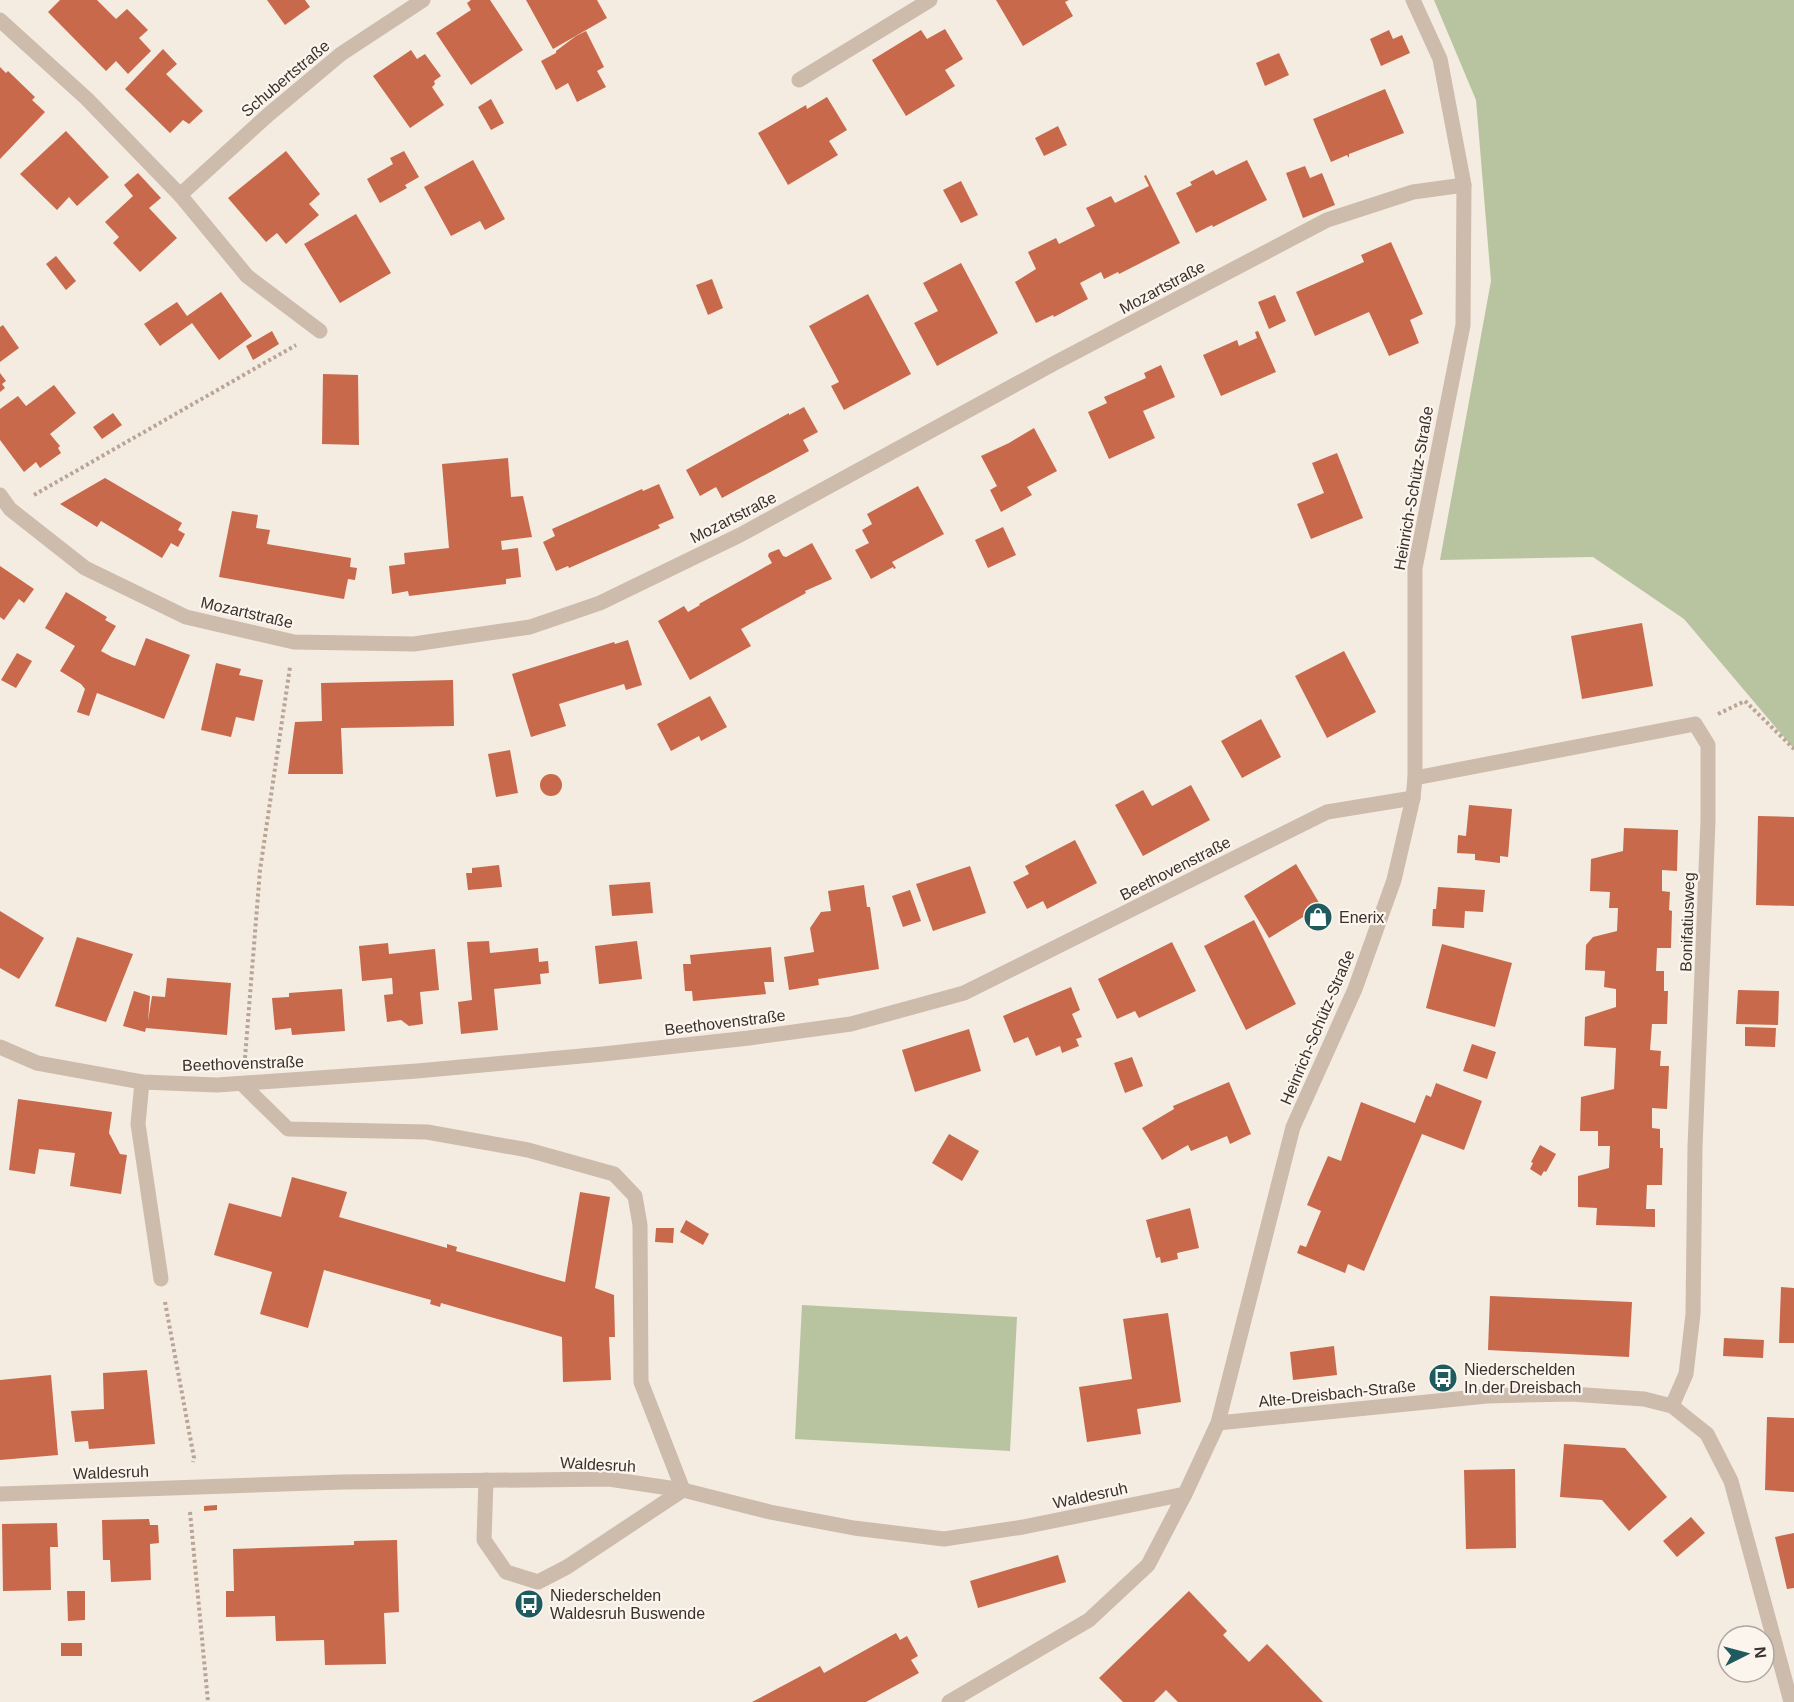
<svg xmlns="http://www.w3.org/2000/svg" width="1794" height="1702" viewBox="0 0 1794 1702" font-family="Arial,sans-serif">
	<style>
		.green { fill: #b8c4a0 }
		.building { fill: #c8694b }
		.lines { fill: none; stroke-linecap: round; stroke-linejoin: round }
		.path { stroke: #b9a596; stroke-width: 4; stroke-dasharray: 3 3; stroke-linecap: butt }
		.lane { stroke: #cdbbac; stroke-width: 15 }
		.street { stroke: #cdbbac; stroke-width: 15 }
		.labels { text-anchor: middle; stroke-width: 4.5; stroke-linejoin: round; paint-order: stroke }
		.street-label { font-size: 16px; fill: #3b302b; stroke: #fbf5ee }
		.poi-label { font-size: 16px; fill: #3b302b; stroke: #fbf5ee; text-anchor: start }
	</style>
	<rect width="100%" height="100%" fill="#f4ebe1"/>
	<!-- green -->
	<g class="green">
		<path d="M1434,0H1794V749L1684,619L1593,557L1440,560L1491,281L1476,100Z"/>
		<path d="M802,1305L1017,1317L1010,1451L795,1439Z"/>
	</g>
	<!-- building -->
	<g class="building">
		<path d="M60,0H97L116,19L127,9L148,30L139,38L151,51L128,74L116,61L106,71L48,12Z"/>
		<path d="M267,0H305L310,7L285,25Z"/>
		<path d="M471,0H490L523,50L471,85L436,33L471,10L467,3Z"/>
		<path d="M526,0H597L607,18L553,49Z"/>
		<path d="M996,0H1069L1065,2L1073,16L1023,46Z"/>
		<path d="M945,29L963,59L945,70L955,86L906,116L872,60L921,30L927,39Z"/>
		<path d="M1389,30L1393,39L1402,35L1410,53L1381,66L1370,39Z"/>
		<path d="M586,31L604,67L597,71L606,87L577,102L568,83L556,90L541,61L556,53V51L576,36Z"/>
		<path d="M163,49L177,64L166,74L203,111L189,124L183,120L170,133L125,89Z"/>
		<path d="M411,50L417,59L425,54L441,76L434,81L435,84L432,87L444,105L410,128L373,76Z"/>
		<path d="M1279,53L1289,75L1265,86L1256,63Z"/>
		<path d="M0,67L6,73L8,71L35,97L32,100L45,112L0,159Z"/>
		<path d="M1385,89L1404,133L1349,154V158L1347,155L1331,162L1313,119Z"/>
		<path d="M827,97L847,130L829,141L838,155L788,185L758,133L806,105L807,109Z"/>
		<path d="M491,99L504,123L491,130L478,107Z"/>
		<path d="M1058,126L1067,145L1044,156L1035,138Z"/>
		<path d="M66,131L109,177L77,206L69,197L57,210L20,174Z"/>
		<path d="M286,151L320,194L309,204L319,215L286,244L277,233L266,242L228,198Z"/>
		<path d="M404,151L419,177L405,185L407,188L380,203L367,179L393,164L390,158Z"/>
		<path d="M473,160L505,219L485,230L480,221L451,236L424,187Z"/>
		<path d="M1247,160L1267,200L1213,227L1212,225L1196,233L1176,193L1192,185L1190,182L1213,170L1216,175Z"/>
		<path d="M1305,166L1310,178L1322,173L1335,205L1303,218L1286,173Z"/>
		<path d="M138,173L161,198L149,208L177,238L140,272L113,243L119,237L105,222L133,196L124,185Z"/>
		<path d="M1146,175L1180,243L1119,274L1118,272L1104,279L1101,272L1080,283L1088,299L1054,317L1053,315L1036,323L1015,282L1036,269L1028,252L1056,238L1059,244L1095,226L1086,208L1111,196L1115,203L1149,186L1144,176Z"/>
		<path d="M961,181L978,215L961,223L943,190Z"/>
		<path d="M356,214L391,273L340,303L304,244Z"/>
		<path d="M1391,242L1423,314L1410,320L1419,343L1389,356L1369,312L1315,336L1296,292L1364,262L1361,255Z"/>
		<path d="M56,256L76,281L66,290L46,264Z"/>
		<path d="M961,263L998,333L937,366L914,323L938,311L923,283Z"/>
		<path d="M712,279L723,308L708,315L696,285Z"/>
		<path d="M221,292L252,336L219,360L192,323L160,346L144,324L177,302L187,316Z"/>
		<path d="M868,294L911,374L844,410L831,386L839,382L809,326Z"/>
		<path d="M1275,295L1286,321L1269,329L1258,302Z"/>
		<path d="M3,325L19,348L0,362V327Z"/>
		<path d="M272,331L279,344L253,360L246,346Z"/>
		<path d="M1258,331L1276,372L1221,396L1203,355L1237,340L1239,346L1257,338L1255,332Z"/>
		<path d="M1161,365L1175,397L1143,411L1155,438L1109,459L1088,412L1107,403L1104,397L1146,378L1144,373Z"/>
		<path d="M0,373L6,381L2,384L5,388L0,392Z"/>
		<path d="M323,374L358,375L359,445L322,444Z"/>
		<path d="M54,385L76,413L50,434L60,446L58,448L61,453L40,468L36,462L24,472L0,440V409L18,396L26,406Z"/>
		<path d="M804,407L818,432L803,440L809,451L722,498L716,487L700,496L686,470L789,413V415Z"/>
		<path d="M113,413L122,425L102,439L93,427Z"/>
		<path d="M1034,428L1057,471L1027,487L1032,495L1001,512L990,490L997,486L981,456L1009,443Z"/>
		<path d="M1337,453L1363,518L1311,539L1297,504L1324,493L1312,463Z"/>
		<path d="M508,458L511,497L523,496L532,537L501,541L502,550L518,548L521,577L506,579V584L409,596L408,591L392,594L389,566L405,564L404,553L449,548L442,464Z"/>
		<path d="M105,478L182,523L178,530L185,534L178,547L171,543L162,558L101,521L97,527L60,504Z"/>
		<path d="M659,484L674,518L658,525L660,528L569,568L568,566L556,571L543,542L555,536L552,529L642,489L643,491Z"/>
		<path d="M918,486L944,534L892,562L896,568L894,569L893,567L871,579L855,550L869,543L862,530L872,524L867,514Z"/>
		<path d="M232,511L258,515L256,528L270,530L267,544L351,558L350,567L357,568L355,580L348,579L344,599L219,577Z"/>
		<path d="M1003,527L1016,555L988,568L975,540Z"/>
		<path d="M812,543L832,579L805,591L806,593L741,629L751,646L690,680L658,621L684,606L688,612L700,605L699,604L772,563L768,556L769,553L779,549L783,556L786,557Z"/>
		<path d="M0,566L34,589L24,603L19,599L4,620L0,617Z"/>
		<path d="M66,592L107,617L105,620L116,626L101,651L112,657L135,666L146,638L190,655L164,719L97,693L89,716L77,712L85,689L81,684L60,671L75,646L45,628Z"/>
		<path d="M1642,623L1653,686L1582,699L1571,636Z"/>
		<path d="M628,640L642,685L626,690L624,684L559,704L566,726L531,737L512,674L614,642L615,644Z"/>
		<path d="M1344,651L1376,712L1327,738L1295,676Z"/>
		<path d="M17,653L32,661L16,688L1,680Z"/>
		<path d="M216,663L241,669L239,675L263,680L254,721L236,717L231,737L201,730Z"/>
		<path d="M453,680L454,726L341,728L343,774H288L295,722L322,721L321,683Z"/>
		<path d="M710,696L727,727L701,741L699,736L671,751L657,724Z"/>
		<path d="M1261,719L1281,757L1242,778L1221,741Z"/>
		<path d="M510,750L518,793L496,797L488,754Z"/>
		<circle cx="551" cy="785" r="11"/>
		<path d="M1191,785L1210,820L1143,856L1115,805L1143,790L1152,806Z"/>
		<path d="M1469,805L1512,809L1508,857L1500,856V863L1475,860V854L1457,853L1458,835L1466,836Z"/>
		<path d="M1758,816L1794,817V906L1756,905Z"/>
		<path d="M1624,828L1678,830L1677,871L1662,870V891L1670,892L1669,910L1672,911L1671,948H1657L1656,971H1664V991H1668L1667,1024H1652L1650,1050L1661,1051L1660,1066H1669L1667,1109L1652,1108V1128L1660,1129V1148H1663L1662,1185H1647L1646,1209H1655V1227L1596,1225L1597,1208L1578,1207V1176L1609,1168L1610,1146H1598V1131H1580L1581,1097L1614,1089L1616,1048L1584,1046L1585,1017L1616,1007V989L1604,987L1605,971L1585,970L1586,945L1593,937L1617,931L1618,908H1609L1610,892L1590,891L1591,859L1623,851Z"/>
		<path d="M1075,840L1097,883L1047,909L1043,901L1027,909L1013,882L1029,874L1025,866Z"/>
		<path d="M1296,864L1321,906L1269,938L1244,896Z"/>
		<path d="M499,865L502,887L468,890L466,873H472V868Z"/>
		<path d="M970,866L986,913L933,931L916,884Z"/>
		<path d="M650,882L653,913L612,916L609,885Z"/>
		<path d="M864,885L867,907H870L879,969L818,979L819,985L789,990L784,957L814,952L810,928L821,912L831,911L828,891Z"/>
		<path d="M1438,887L1485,890L1483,912L1465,911L1464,928L1432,926L1433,909H1436Z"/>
		<path d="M910,890L921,921L903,927L892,896Z"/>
		<path d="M0,911L44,938L19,979L0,968Z"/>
		<path d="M1254,920L1296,1004L1246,1030L1204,946Z"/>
		<path d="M77,937L133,954L106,1022L55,1006Z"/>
		<path d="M489,941L490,953L538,948L539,962L548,961L549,973L540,974L541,984L494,989L498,1030L461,1034L458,1002L472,1000L467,942Z"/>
		<path d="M637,941L642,979L599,984L595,946Z"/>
		<path d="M1172,942L1196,991L1139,1018L1135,1011L1117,1019L1098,979Z"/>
		<path d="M388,943L389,954L435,949L439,990L420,992L423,1024L409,1026L401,1020L387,1022L384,995L393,994L392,978L362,981L359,946Z"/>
		<path d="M1442,944L1512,963L1495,1027L1426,1008Z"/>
		<path d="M771,947L774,982H764L766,994L693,1001L692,991H685L683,964H691L690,955Z"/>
		<path d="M167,978L231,983L227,1035L146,1028L145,1032L123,1026L134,991L150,996L148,1021L152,996L165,997Z"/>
		<path d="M1071,987L1080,1010L1072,1014L1082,1037L1076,1039L1079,1046L1062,1053L1060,1046L1036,1056L1028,1037L1014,1043L1003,1016Z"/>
		<path d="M342,989L345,1031L292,1035L291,1028L275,1030L272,998L289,997V993Z"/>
		<path d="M1738,990L1779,991L1778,1025L1736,1024Z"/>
		<path d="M1745,1027L1776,1028L1775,1047L1745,1046Z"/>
		<path d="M969,1029L981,1071L915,1092L902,1050Z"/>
		<path d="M1472,1044L1496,1052L1487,1079L1463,1071Z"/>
		<path d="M1132,1057L1143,1086L1125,1093L1114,1063Z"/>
		<path d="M1229,1082L1251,1134L1230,1144L1227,1136L1191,1151L1188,1145L1162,1160L1142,1128L1174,1109L1173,1106Z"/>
		<path d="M1436,1083L1482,1101L1464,1150L1422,1134L1364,1271L1348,1264L1345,1273L1297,1253L1300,1245L1306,1247L1321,1211L1307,1205L1328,1156L1341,1161L1361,1102L1415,1123L1426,1095L1431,1097Z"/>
		<path d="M18,1099L112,1112L109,1133L120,1154L127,1155L121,1194L70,1186L75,1153L39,1149L35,1174L9,1170Z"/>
		<path d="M949,1134L979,1151L962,1181L932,1163Z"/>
		<path d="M1540,1145L1556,1154L1546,1172L1544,1171L1541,1176L1530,1169L1533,1163L1531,1162Z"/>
		<path d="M292,1177L347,1192L339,1217L447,1248V1244L457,1247L456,1251L565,1282L580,1192L610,1197L595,1288L614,1295L615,1337H609L611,1380L563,1382L562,1337L441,1303L440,1307L430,1304L431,1300L324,1270L308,1328L260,1314L272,1272L214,1255L229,1203L281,1217Z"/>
		<path d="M1190,1208L1199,1248L1177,1253L1178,1259L1161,1263L1160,1257L1156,1258L1146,1220Z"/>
		<path d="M686,1220L709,1234L703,1245L680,1232Z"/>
		<path d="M656,1228H674L673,1243L655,1242Z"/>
		<path d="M1781,1287L1794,1288V1343H1779Z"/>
		<path d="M1490,1296L1632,1302L1629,1357L1488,1350Z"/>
		<path d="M1168,1313L1181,1402L1137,1409L1141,1434L1087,1442L1079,1387L1132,1379L1123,1319Z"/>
		<path d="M1724,1338L1764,1340L1763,1358L1723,1356Z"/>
		<path d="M1334,1346L1337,1375L1293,1380L1290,1352Z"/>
		<path d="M147,1370L155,1444L89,1449L88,1441L75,1442L71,1411L104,1409L103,1373Z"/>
		<path d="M51,1375L58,1455L0,1460V1380Z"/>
		<path d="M1767,1417L1794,1418V1492L1765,1490Z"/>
		<path d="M1564,1444L1625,1448L1667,1497L1629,1531L1602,1500L1560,1497Z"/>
		<path d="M1515,1469L1516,1548L1466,1549L1464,1470Z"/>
		<path d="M217,1505V1510L204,1511V1506Z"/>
		<path d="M1691,1517L1705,1533L1677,1557L1663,1541Z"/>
		<path d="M149,1519L150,1525H158L159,1543L150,1544L151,1580L111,1582L110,1560H103L102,1520Z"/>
		<path d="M57,1523L58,1547H50L51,1590L3,1591L2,1524Z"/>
		<path d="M1794,1533V1588L1787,1589L1775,1537Z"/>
		<path d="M397,1540L399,1612L384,1613L386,1664L325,1665L324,1640L276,1641L275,1616L226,1617V1591H234L233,1549L354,1545V1541Z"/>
		<path d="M1058,1555L1066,1582L978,1608L970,1581Z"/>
		<path d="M67,1591H85V1620L68,1621Z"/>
		<path d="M1189,1591L1227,1631L1223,1635L1249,1662L1267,1644L1323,1702H1178L1166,1690L1154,1702H1123L1099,1678Z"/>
		<path d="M896,1633L900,1640L907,1636L918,1656L911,1660L919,1673L866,1702H752L820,1666L824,1673Z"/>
		<rect x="61" y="1643" width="21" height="13"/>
	</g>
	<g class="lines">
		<!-- path -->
		<g class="path">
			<path d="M34,495L296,345"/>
			<path d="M1718,714L1745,701L1794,749"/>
			<path d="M245,1058L260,870L290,667"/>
			<path d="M165,1302L194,1458L193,1462"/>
			<path d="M190,1512L208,1702"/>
		</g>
		<!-- lane -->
		<g class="lane">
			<path d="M799,80L930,0"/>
			<path d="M142,1082L138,1124L161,1279"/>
			<path d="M242,1084L288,1129L427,1132L528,1150L614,1174L635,1196L640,1225L641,1382L683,1490L567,1567L538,1582L506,1572L484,1540L486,1480"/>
		</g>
		<!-- street -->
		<g class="street">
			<path d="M0,20L87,99L180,195L268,115L341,54L423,0"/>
			<path d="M180,195L247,276L320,331"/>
			<path d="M0,495L10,509L85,568L186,617L294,642L414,644L530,627L600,603L740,535L1053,364L1327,220L1413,192L1464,185"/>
			<path d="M1415,778L1695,724L1708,745V821L1695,1147L1693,1314L1686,1374L1672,1406"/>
			<path d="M0,1047L37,1063L142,1082L217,1085L417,1071L603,1054L749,1038L851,1024L964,993L1327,812L1413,798"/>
			<path d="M1218,1423L1487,1396L1571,1394L1644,1399L1672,1406L1707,1434L1731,1481L1791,1702"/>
			<path d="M0,1494L342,1482L609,1479L683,1490L770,1512L854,1528L944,1539L1023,1527L1185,1494"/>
			<path d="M949,1702L1089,1620L1148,1565L1185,1494L1218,1423L1293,1127L1355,989L1394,880L1413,798L1415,778V568L1463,325L1464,185L1440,59L1413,0"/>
		</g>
	</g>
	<!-- icons -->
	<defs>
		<g id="shop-disc" transform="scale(1.5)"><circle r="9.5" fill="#1f5a5e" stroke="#fbf5ee"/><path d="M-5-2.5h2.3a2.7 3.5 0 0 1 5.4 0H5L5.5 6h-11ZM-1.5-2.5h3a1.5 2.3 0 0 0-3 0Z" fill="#fff"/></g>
		<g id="bus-disc" transform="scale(1.5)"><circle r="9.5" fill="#1f5a5e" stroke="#fbf5ee"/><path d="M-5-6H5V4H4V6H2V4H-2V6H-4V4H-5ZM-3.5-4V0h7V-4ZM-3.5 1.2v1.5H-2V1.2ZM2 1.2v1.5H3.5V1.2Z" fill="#fff"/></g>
	</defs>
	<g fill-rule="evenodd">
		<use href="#shop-disc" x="1318" y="917"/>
		<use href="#bus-disc" x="1443" y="1378"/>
		<use href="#bus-disc" x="529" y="1604"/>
	</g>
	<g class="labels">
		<!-- street labels -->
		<g class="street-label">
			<text transform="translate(285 78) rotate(-40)" y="6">Schubertstraße</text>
			<text transform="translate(1162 287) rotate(-28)" y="6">Mozartstraße</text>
			<text transform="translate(1413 488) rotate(-80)" y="6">Heinrich-Schütz-Straße</text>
			<text transform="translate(733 517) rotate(-27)" y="6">Mozartstraße</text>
			<text transform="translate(247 612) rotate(13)" y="6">Mozartstraße</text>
			<text transform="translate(1175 868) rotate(-27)" y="6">Beethovenstraße</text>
			<text transform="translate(1687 922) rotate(-88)" y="6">Bonifatiusweg</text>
			<text transform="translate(725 1022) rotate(-7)" y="6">Beethovenstraße</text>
			<text transform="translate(1317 1027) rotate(-67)" y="6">Heinrich-Schütz-Straße</text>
			<text transform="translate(243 1063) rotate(-2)" y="6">Beethovenstraße</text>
			<text transform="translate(1337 1393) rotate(-6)" y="6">Alte-Dreisbach-Straße</text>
			<text transform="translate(598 1464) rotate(3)" y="6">Waldesruh</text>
			<text transform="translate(111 1472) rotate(-2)" y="6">Waldesruh</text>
			<text transform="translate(1090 1495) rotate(-12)" y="6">Waldesruh</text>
		</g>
		<!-- poi labels -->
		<g class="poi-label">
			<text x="1339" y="923">Enerix</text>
			<text x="1464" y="1375">Niederschelden<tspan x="1464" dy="18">In der Dreisbach</tspan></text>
			<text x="550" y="1601">Niederschelden<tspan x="550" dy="18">Waldesruh Buswende</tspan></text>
		</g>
	</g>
	<!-- north arrow -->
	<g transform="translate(1746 1654) rotate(84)"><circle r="28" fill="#fbf5ee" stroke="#aea6a0" stroke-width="1.5"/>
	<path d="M0-4.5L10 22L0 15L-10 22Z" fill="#1f5a5e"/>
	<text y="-9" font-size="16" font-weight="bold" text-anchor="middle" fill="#3b302b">N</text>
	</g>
</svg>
